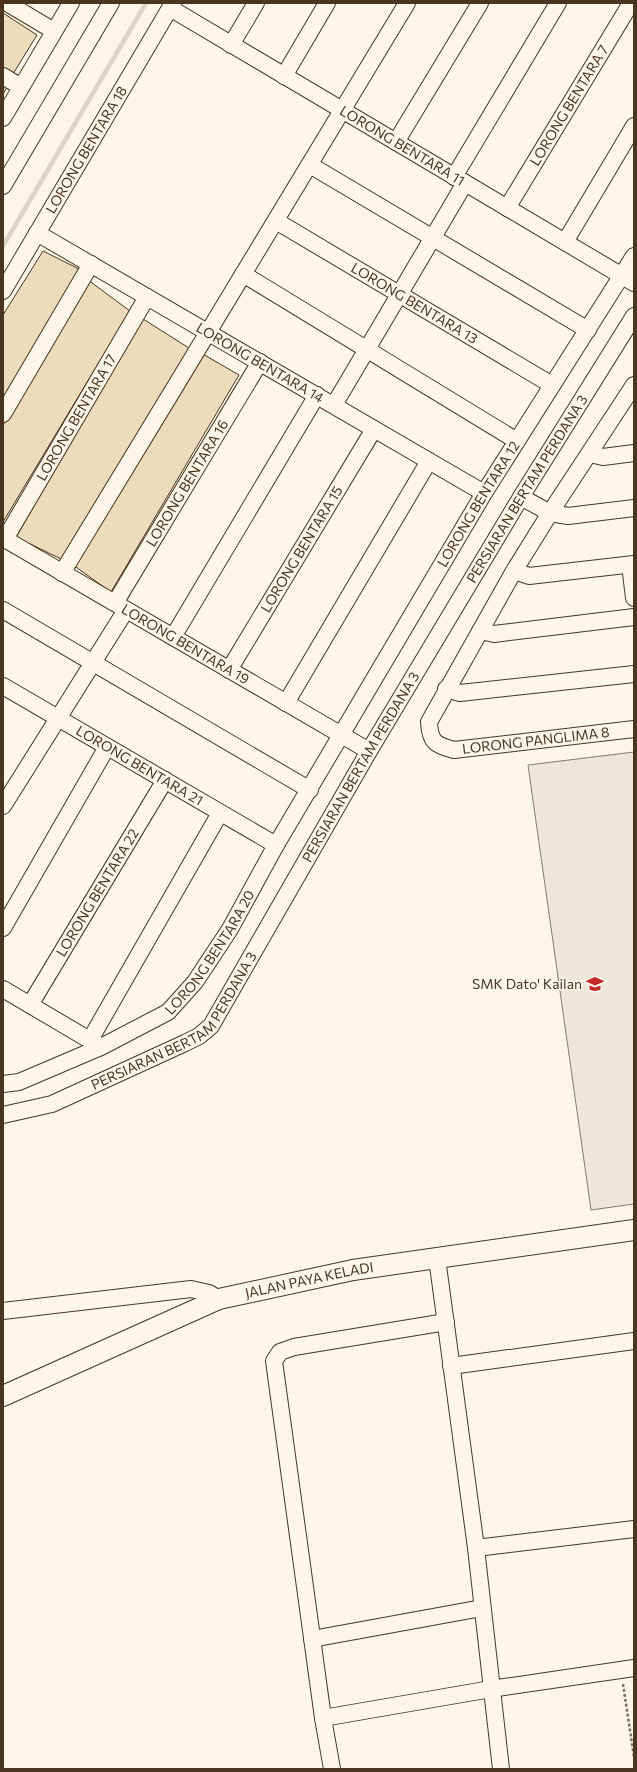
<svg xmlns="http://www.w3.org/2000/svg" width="637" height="1772" viewBox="0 0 637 1772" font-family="Commissioner,sans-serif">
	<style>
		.green { fill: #ede6d9; stroke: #887966 }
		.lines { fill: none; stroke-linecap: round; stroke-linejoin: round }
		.stream { stroke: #dcd4c6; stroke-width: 4.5 }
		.building { fill: #ecdcbc; stroke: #4a3520 }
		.minor-casing { stroke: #4a3520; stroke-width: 18 }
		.major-casing { stroke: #4a3520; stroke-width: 22 }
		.path { stroke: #7f6f5c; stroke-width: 2.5; stroke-dasharray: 3 2; stroke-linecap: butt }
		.minor { stroke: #fbf6e9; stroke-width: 16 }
		.major { stroke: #fbf6e9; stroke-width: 20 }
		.labels { text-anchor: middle; stroke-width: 3; stroke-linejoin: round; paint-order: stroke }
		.street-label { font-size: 14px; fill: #4a3520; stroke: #fbf6e9 }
		.poi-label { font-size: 14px; fill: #4a3520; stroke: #fbf6e9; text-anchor: end }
	</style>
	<rect width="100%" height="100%" fill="#fbf6e9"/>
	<!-- green -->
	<path class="green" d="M634,752V1204L591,1210L528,765Z"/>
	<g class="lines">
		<!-- stream -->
		<path class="stream" d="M3,246L146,3"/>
	</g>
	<!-- building -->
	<g class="building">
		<path d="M3,13L37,35L13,74L3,68Z"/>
		<path d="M3,85L7,87L3,94Z"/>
		<path d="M43,251L81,270L3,402V315Z"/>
		<path d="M88,280L130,311L3,522V425Z"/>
		<path d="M143,319L189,348L61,559L16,537Z"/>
		<path d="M201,353L239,375L111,592L73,565Z"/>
	</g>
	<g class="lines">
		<!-- minor casing -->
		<g class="minor-casing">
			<g id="minor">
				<path d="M7,3L54,31"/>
				<path id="s1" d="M170,8L634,283"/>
				<path d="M231,45L256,3"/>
				<path d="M3,76L21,87"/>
				<path d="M284,76L327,3"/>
				<path d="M3,118L71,3"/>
				<path d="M396,142L480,3"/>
				<path d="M310,165L588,330"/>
				<path d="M454,177L558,3"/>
				<path d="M3,186L111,3"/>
				<path id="s2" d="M507,208L631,3"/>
				<path id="s3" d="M276,221L552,385"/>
				<path id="s4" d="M37,233L484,493"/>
				<path d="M565,242L634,126"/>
				<path d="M243,274L517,441"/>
				<path id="s5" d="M3,291L173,3"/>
				<path id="s6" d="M634,385L550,513L514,571L429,722C430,742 435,745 454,750L634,729"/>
				<path d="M334,405L465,183"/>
				<path d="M3,414L91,264"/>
				<path d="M590,454L603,457L634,453"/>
				<path d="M521,497L550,513L568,516L634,508"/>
				<path id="s7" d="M3,538L369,751"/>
				<path id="s8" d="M5,539L147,297"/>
				<path d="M630,565L634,598"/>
				<path d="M514,571L529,576L634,564"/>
				<path d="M62,573C177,383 293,194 407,3"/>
				<path id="s9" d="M115,603L260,362"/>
				<path d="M3,610L310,790"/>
				<path d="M480,631L494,634L634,617"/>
				<path d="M173,637L317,395"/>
				<path id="s10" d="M229,670L374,429"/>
				<path id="s11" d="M3,686L276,845"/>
				<path d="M446,689L460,693L634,674"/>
				<path d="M286,703L429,461"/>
				<path d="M3,806L126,610"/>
				<path d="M3,928L107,747"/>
				<path d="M3,989L98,1045"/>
				<path id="s12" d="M30,1005L165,780"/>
				<path d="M90,1040L220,813"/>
				<path id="s13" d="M3,1084L19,1082L101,1047L168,1012L195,982L230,929L276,845L484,493L634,256"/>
				<path id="s14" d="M3,1115L52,1104L185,1043L199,1036L211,1026L369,751L521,497L634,316"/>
				<path d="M437,1258L476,1548L501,1769"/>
				<path d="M3,1311L191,1289L209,1293L219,1299"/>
				<path d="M451,1366L634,1341"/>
				<path d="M476,1548L634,1529"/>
				<path d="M312,1639L482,1608"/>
				<path d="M323,1718L491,1689L634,1668"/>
				<path d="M332,1769L323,1718L274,1361L280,1352L294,1347L446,1322"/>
			</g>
		</g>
		<!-- major casing -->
		<g class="major-casing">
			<g id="major">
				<path id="s15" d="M3,1396L219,1299L353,1270L634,1230"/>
			</g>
		</g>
		<!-- path -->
		<path class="path" d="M623,1684L634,1757"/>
		<!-- minor -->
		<use href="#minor" class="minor"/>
		<!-- major -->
		<use href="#major" class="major"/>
	</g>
	<!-- icons -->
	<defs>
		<g id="school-bare" transform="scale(1.38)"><path d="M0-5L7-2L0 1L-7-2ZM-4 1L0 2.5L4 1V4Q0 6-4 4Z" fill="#c62828" stroke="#fbf6e9" stroke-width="2.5" paint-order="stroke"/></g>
	</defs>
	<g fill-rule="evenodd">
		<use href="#school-bare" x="595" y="984"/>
	</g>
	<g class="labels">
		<!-- street labels -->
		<g class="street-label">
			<text dy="5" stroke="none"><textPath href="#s2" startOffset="120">LORONG BENTARA 7</textPath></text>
			<text dy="5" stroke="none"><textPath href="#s1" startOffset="270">LORONG BENTARA 11</textPath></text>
			<text dy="5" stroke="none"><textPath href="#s5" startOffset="164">LORONG BENTARA 18</textPath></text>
			<text dy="5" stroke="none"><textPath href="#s3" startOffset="161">LORONG BENTARA 13</textPath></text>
			<text dy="5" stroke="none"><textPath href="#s4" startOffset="258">LORONG BENTARA 14</textPath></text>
			<text dy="5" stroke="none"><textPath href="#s8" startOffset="141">LORONG BENTARA 17</textPath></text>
			<text dy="5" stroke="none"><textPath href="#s9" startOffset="140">LORONG BENTARA 16</textPath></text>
			<text dy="5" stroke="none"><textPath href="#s14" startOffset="851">PERSIARAN BERTAM PERDANA 3</textPath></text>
			<text dy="5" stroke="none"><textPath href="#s13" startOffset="777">LORONG BENTARA 12</textPath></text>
			<text dy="5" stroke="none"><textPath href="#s10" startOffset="141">LORONG BENTARA 15</textPath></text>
			<text dy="5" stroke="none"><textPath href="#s7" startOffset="211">LORONG BENTARA 19</textPath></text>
			<text dy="5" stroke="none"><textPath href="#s6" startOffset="519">LORONG PANGLIMA 8</textPath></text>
			<text dy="5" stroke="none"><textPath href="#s11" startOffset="158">LORONG BENTARA 21</textPath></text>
			<text dy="5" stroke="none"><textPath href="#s14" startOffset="527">PERSIARAN BERTAM PERDANA 3</textPath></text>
			<text dy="5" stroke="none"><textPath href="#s12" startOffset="131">LORONG BENTARA 22</textPath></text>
			<text dy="5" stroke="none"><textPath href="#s13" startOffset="254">LORONG BENTARA 20</textPath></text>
			<text dy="5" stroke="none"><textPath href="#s14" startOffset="203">PERSIARAN BERTAM PERDANA 3</textPath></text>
			<text dy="5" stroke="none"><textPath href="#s15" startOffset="329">JALAN PAYA KELADI</textPath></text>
		</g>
		<!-- poi labels -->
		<g class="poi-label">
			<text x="582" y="989">SMK Dato' Kailan</text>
		</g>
	</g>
	<!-- border -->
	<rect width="637" height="1772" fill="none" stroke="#4a3520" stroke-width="8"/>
</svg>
